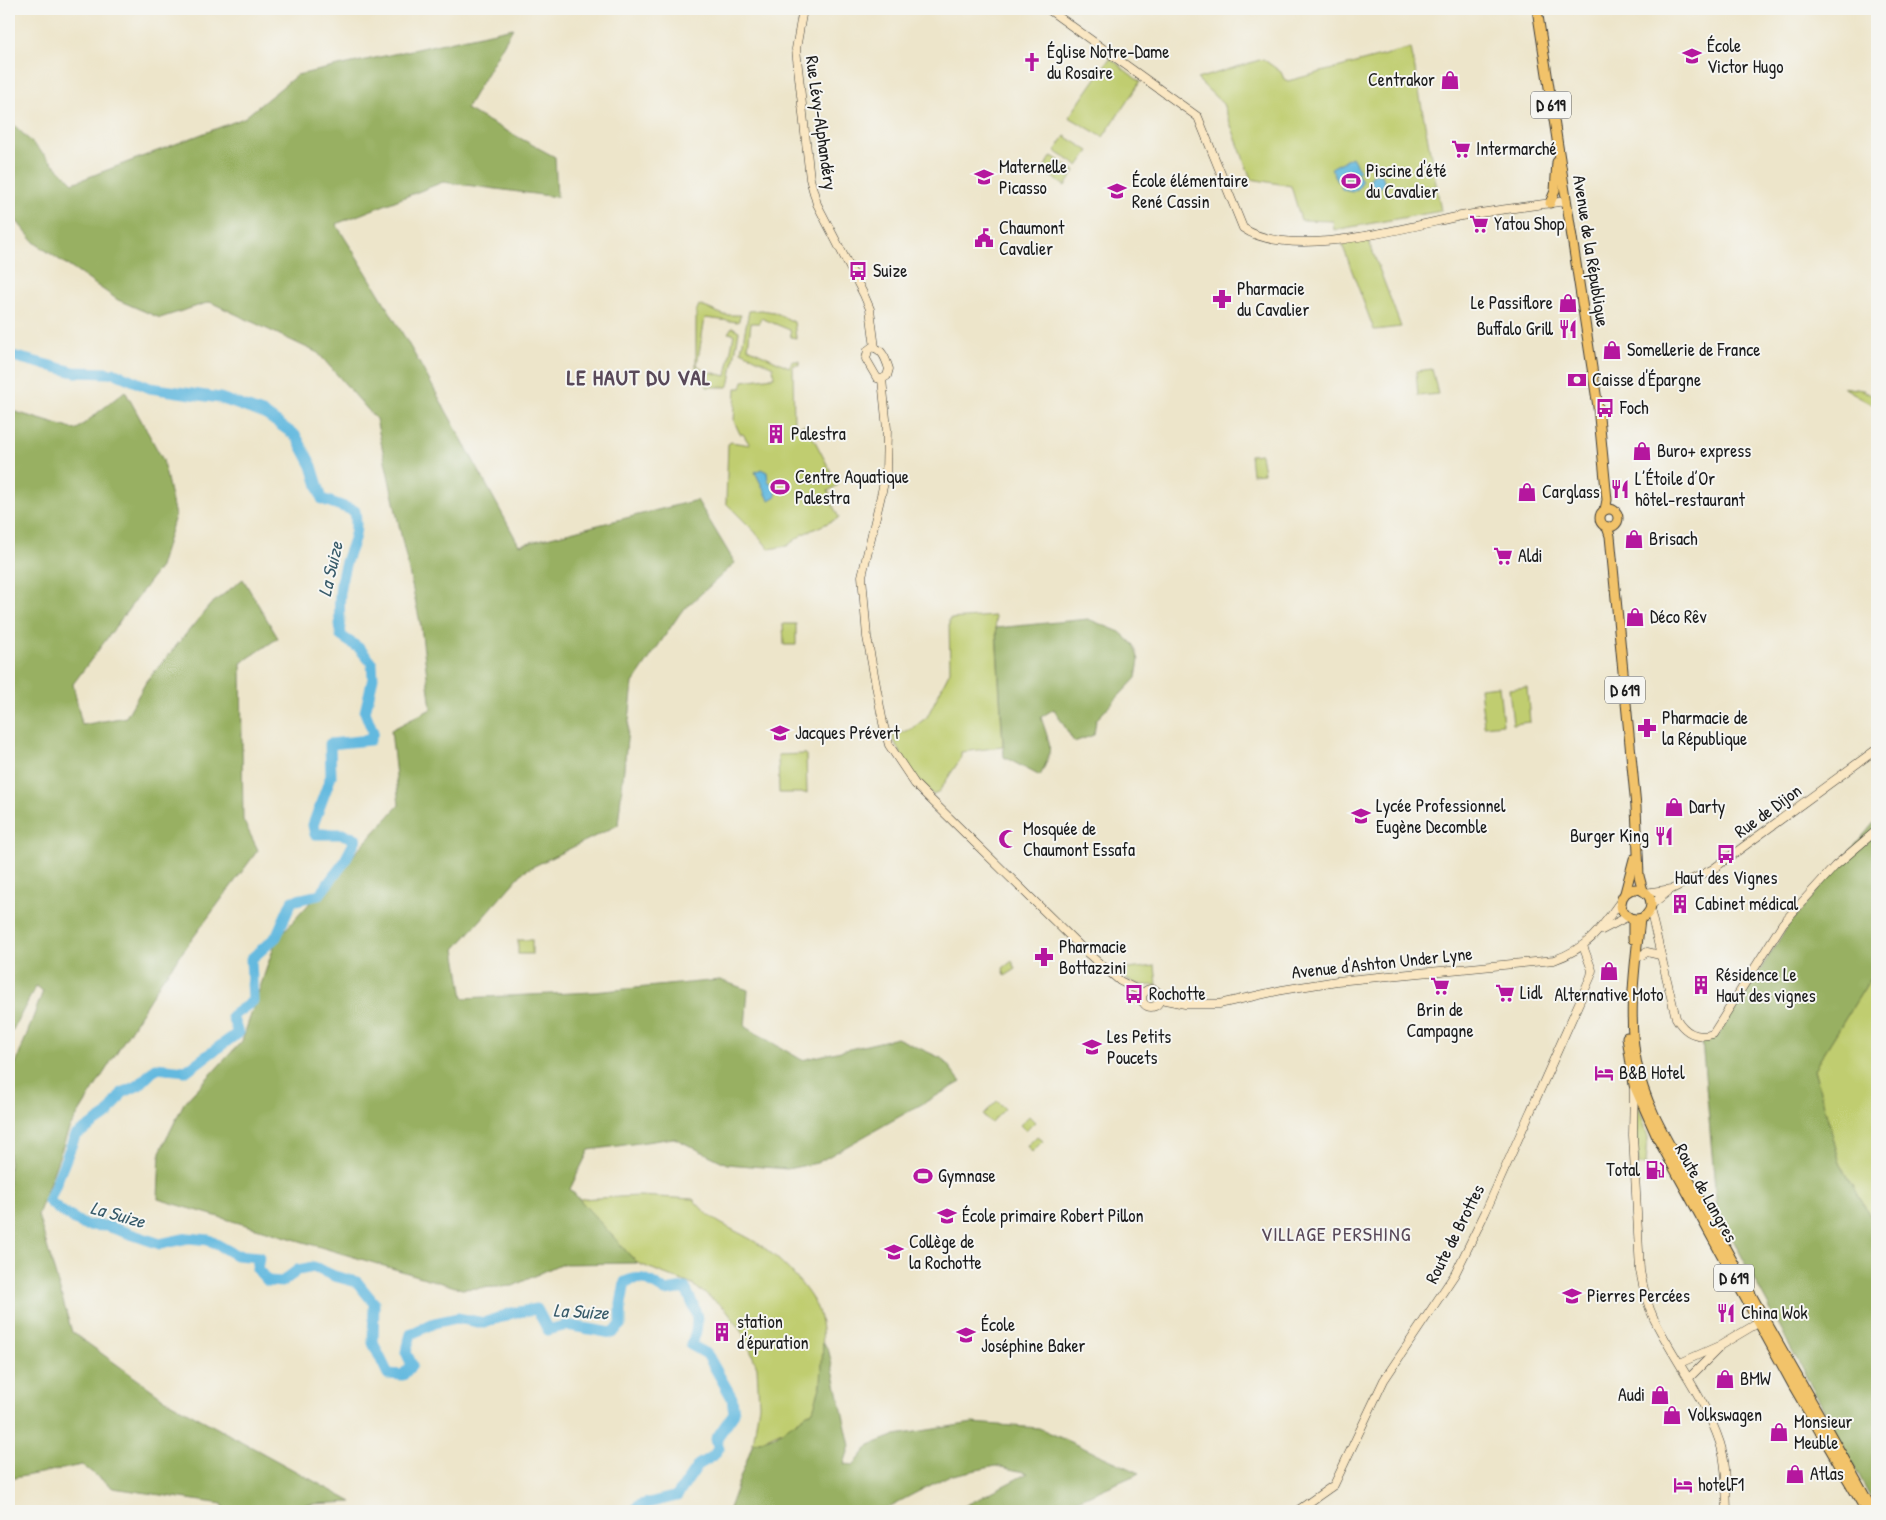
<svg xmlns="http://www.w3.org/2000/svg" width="1886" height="1520" viewBox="0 0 1886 1520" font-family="'Patrick Hand',sans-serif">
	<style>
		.green { fill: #c0cd6f; stroke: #6e7446 }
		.forest { fill: #98b062; stroke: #5a663f }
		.water { fill: #63b9df; stroke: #406a7e }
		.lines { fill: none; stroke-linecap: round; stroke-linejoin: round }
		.river { stroke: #63b9df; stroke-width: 11 }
		.secondary-casing { stroke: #3b3a36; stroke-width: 9 }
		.primary-casing { stroke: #3b3a36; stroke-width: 11 }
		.secondary { stroke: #fae7c3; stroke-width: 8 }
		.primary { stroke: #f2c36a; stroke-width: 9 }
		.labels { text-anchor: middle; stroke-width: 4; stroke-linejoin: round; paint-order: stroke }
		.shield { fill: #f6f6f2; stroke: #5d5d5c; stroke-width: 1 }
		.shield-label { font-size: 16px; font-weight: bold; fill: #1c1c1c }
		.poi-label { font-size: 18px; fill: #1c1c1c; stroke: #f6f6f2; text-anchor: start }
		.street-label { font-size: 18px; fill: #1c1c1c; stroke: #f6f6f2 }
		.water-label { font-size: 19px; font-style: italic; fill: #385b6a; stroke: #f6f6f2 }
		.quarter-label { font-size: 20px; letter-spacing: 1px; fill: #594959; stroke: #f6f6f2 }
		.district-label { font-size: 22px; font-weight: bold; letter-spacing: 1px; fill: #594959; stroke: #f6f6f2 }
	</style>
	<rect width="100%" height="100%" fill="#f6f6f2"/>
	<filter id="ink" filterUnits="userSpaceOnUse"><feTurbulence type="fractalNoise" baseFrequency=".02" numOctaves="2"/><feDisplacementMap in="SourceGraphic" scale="10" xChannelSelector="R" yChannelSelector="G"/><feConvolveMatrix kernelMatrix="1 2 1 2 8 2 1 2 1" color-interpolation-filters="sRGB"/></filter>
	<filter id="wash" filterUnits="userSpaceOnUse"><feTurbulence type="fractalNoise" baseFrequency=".0096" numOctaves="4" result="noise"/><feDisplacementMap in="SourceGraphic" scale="20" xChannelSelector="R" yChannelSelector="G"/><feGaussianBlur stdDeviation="1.12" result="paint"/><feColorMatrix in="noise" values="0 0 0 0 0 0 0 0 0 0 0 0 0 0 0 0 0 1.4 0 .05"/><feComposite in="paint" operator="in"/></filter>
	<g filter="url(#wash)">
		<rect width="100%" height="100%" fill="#ede5ca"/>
		<!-- green -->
		<g class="green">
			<path d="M1411,48L1441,211L1334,230L1333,221L1301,220L1291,186L1251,179L1223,104L1197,79L1263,59L1281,72L1284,79L1288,81Z"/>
			<path d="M1110,58L1140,82L1103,137L1069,117Z"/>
			<path d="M1065,136L1089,151L1078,166L1055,151Z"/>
			<path d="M1052,156L1075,171L1065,186L1042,170Z"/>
			<path d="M1368,239L1401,327L1374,330L1342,244Z"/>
			<path d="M699,305L724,315H741L738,322L705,318L697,365L706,371L726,376L734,334L728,333L732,327L739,331L730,382L727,387H707L696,368V312Z"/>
			<path d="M761,310L774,312L794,322L796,338L791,337L790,330L761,318L759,323H751L748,348L789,367L792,361H799V365H793L794,427L805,425L808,428L838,485L828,491L830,495L829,497L839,518L803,534L787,546L769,549L755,532L726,503L728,444L731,442L750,445L743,434H740L734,421L736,388H741L743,381L774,377L773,367L741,351L749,311Z"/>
			<path d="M1432,369L1438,394L1418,396L1416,371Z"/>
			<path d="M1843,387L1863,390L1877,399V407Z"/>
			<path d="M1261,454L1264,473L1252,474L1250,455Z"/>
			<path d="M995,616L1003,747L961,752V758L938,793L933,795L909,770L892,737L913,728L927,717L950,671L949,619Z"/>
			<path d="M783,624H796V645H784Z"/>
			<path d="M1499,686L1503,724L1484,726L1480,688Z"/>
			<path d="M1527,687L1530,722L1513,724L1509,689Z"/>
			<path d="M806,754L807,793H779L778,755Z"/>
			<rect x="518" y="940" width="14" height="14"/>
			<path d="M1012,961L1016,969L1005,976L1003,968Z"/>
			<path d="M1155,966L1157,985C1143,987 1125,983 1119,970Z"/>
			<path d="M1877,968V1228L1840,1163L1814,1069Z"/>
			<path d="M1637,1100L1648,1137L1646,1165H1639L1635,1126Z"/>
			<path d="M997,1101L1005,1109L991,1123L983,1115Z"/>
			<path d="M1029,1116L1035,1122L1026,1131L1020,1125Z"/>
			<path d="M1037,1136L1043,1141L1032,1152L1027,1146Z"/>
			<path d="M639,1196L693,1199C714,1224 726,1225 752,1240C774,1252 801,1280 814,1302C825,1320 823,1352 822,1373C821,1383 819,1401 813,1410C804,1422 768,1438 753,1443L759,1405L757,1367L745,1337L725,1308L693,1285L637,1263L578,1199Z"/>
		</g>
		<!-- forest -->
		<g class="forest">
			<path d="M513,28L466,109L555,157L557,197L443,182L336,224C403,328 460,436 519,545L697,500L735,563L681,612L633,683L618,825L524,871L455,949L463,998L594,992L720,980L748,990L745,1027L802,1060L897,1038L943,1059L961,1082L817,1163L787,1169L727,1164L674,1138L589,1150L570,1189L637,1263L560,1264L513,1286L462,1289L158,1199L160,1152L184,1103L242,1041L276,940L399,805L391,730L431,709L421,627L376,419L318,353L210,302L160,318L118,300L35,243L9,212V120L73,183L244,118L297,75Z"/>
			<path d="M125,391L163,460L175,516L160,567L73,684L82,725L126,717L146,682L210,605L243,579L278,638L241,663L243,820L258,850L161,981L69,1129L38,1215L72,1332L166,1400L352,1502L294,1505V1511H226L222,1504L113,1488L82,1465L9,1479V1082L43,991L36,986L9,1037V410L76,430Z"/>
			<path d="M1088,619L1120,632L1134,645L1139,660L1136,678L1096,720L1094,735L1074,742L1054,709L1041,717C1050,747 1055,746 1040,776L1004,757L996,628Z"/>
			<path d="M1877,819V968L1814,1069L1840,1163L1877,1228V1509L1717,1210L1702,1041L1718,1036L1788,926Z"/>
			<path d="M823,1341L829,1352L850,1446L844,1464L854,1465L870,1445L896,1435L973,1423L1039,1428L1140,1473L1053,1511H955L1028,1473L996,1466L948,1476L881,1511H728L753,1443L775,1436L813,1410L821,1384Z"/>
		</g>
		<!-- water -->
		<g class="water">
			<path d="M1352,157L1360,171L1338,182L1331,168Z"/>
			<circle cx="1377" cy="181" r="7"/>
			<path d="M1358,174L1362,181L1359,188L1352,192L1343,190L1340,186Z"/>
			<path d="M761,469L767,472L768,481L776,487V496L769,500L755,472Z"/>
		</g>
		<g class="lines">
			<!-- river -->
			<g class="river">
				<path d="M9,355L74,372L108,373"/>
				<path d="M115,373L150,388L220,398L265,414L296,436L312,466L322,499L355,511C359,540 350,544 344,569C338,592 339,612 341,636L359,648L372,663L373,678L365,712L373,732L370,740L330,744L331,776L313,825L315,834H342L356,839L343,864L319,895L292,901L276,937L251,959L253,1001L232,1016L238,1033L186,1071L156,1068L139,1085L122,1093L108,1114L75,1136L49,1201L61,1211L84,1225L107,1226L160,1244L188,1238L209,1240L236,1255L259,1257L257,1269L268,1281L282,1282L298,1270L314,1267L334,1276L357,1282L374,1303L373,1343L388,1374L403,1375L412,1365L406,1352L411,1334L434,1323L457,1318L484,1323L512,1313L537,1309L548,1330L567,1325L612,1333L621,1325V1304L625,1282C642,1274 650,1281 665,1291L685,1288C697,1311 702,1321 691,1345L707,1354L732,1398L734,1413L716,1439L719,1448L713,1456L698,1465L677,1496L640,1505L634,1511"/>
			</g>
		</g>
	</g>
	<g filter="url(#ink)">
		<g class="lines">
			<!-- secondary casing -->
			<g class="secondary-casing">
				<g id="secondary">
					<path d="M803,9L796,49L810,179L817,204L864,295L870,309L875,348"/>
					<path d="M1048,9L1198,117L1243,228C1290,261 1407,227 1461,216C1496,210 1531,206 1566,201"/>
					<path d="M872,347C883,349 886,360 889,369L887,376L882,379L877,378L866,359L868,350Z"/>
					<path d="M882,379L887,429L886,474L862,576L867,637L883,723L889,745L915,784L1085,951L1120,981L1144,993"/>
					<path d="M1645,893L1672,889L1713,869L1877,749"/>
					<path d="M1651,905L1670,890"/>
					<path d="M1650,909L1676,1018C1685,1033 1696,1039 1713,1034L1783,923L1835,866L1877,830"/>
					<path d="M1602,930L1627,917"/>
					<path d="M1637,958L1647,952L1660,955"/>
					<circle cx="1151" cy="998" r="9"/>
					<path d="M1160,999L1185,1004H1219L1282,990L1337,981L1554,960C1588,948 1600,930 1620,902"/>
					<path d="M1634,1085L1633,1135L1640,1271C1643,1287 1647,1304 1654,1319C1675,1361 1705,1398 1720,1443C1727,1465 1726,1489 1727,1511"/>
					<path d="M1680,1363L1721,1345L1763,1320"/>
					<path d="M1689,1378L1718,1349"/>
					<path d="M1297,1511L1334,1485L1384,1380L1455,1274L1485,1213L1591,976L1592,970L1583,946"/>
				</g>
			</g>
			<!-- primary casing -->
			<g class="primary-casing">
				<g id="primary">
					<path d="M1537,9L1598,407L1607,500L1605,510"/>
					<path d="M1550,203L1555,191L1557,162"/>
					<circle cx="1609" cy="518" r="9"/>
					<path d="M1607,527L1610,536L1636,807L1639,876L1643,891"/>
					<circle cx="1636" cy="904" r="15"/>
					<path d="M1625,893L1634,859"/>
					<path d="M1633,919V939"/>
					<path d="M1640,919C1635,966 1627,1018 1637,1065C1646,1110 1674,1151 1695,1191C1751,1300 1815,1404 1873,1511"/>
					<path d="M1627,1037L1634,1085L1657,1137L1794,1387L1865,1509"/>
				</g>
			</g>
			<!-- secondary -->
			<use href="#secondary" class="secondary"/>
			<!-- primary -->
			<use href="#primary" class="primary"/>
		</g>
	</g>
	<!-- icons -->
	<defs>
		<g id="school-bare" transform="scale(1.5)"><path d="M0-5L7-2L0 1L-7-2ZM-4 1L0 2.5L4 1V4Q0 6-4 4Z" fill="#b5179e" stroke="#f6f6f2" stroke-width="2.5" paint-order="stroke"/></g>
		<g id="church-bare" transform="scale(1.5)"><path d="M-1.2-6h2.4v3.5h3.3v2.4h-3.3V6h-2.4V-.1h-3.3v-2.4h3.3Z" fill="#b5179e" stroke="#f6f6f2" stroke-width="2.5" paint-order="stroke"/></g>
		<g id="shop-bare" transform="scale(1.5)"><path d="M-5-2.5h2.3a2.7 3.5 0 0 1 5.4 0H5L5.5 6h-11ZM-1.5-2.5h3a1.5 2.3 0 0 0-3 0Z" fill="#b5179e" stroke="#f6f6f2" stroke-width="2.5" paint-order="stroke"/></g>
		<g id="supermarket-bare" transform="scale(1.5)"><path d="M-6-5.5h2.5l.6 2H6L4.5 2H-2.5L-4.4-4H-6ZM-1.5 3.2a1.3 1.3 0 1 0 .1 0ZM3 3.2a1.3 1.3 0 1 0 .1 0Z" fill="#b5179e" stroke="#f6f6f2" stroke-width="2.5" paint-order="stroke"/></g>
		<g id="stadium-bare" transform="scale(1.5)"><path d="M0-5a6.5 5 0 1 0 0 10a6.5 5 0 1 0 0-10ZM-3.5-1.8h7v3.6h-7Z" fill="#b5179e" stroke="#f6f6f2" stroke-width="2.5" paint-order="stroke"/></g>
		<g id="civic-bare" transform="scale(1.5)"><path d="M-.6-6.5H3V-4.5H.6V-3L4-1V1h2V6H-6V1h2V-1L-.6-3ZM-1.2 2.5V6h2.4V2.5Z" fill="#b5179e" stroke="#f6f6f2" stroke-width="2.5" paint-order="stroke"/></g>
		<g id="bus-bare" transform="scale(1.5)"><path d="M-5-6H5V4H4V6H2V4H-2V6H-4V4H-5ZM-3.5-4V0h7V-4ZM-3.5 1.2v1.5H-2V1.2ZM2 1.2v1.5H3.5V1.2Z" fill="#b5179e" stroke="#f6f6f2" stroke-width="2.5" paint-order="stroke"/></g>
		<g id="pharmacy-bare" transform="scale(1.5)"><path d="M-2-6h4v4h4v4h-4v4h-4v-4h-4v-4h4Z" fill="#b5179e" stroke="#f6f6f2" stroke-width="2.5" paint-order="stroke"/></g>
		<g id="restaurant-bare" transform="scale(1.5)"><path d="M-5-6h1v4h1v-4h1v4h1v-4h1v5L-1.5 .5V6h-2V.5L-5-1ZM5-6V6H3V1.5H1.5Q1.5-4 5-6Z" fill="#b5179e" stroke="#f6f6f2" stroke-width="2.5" paint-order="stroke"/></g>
		<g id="bank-bare" transform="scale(1.5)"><path d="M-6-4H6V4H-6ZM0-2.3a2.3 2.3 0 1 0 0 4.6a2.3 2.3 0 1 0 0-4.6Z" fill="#b5179e" stroke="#f6f6f2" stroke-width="2.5" paint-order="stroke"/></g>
		<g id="building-bare" transform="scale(1.5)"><path d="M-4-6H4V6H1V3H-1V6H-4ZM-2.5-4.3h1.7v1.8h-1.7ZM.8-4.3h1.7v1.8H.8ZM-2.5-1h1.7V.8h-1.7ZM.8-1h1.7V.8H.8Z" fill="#b5179e" stroke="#f6f6f2" stroke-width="2.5" paint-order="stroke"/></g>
		<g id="mosque-bare" transform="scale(1.5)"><path d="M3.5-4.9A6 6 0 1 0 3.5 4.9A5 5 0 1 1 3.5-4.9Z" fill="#b5179e" stroke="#f6f6f2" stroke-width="2.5" paint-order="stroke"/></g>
		<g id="hotel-bare" transform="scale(1.5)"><path d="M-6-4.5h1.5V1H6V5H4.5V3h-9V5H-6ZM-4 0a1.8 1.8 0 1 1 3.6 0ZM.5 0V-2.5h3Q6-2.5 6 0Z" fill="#b5179e" stroke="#f6f6f2" stroke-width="2.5" paint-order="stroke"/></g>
		<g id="fuel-bare" transform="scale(1.5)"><path d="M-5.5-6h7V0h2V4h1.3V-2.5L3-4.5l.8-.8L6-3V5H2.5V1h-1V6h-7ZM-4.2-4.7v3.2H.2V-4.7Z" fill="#b5179e" stroke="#f6f6f2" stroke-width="2.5" paint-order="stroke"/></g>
	</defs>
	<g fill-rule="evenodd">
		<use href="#school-bare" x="1692" y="56"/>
		<use href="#church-bare" x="1032" y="62"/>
		<use href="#shop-bare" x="1450" y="80"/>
		<use href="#supermarket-bare" x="1461" y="149"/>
		<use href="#school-bare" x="984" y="177"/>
		<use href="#stadium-bare" x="1351" y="181"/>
		<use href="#school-bare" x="1117" y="191"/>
		<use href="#supermarket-bare" x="1479" y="224"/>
		<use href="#civic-bare" x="984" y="238"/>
		<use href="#bus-bare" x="858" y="271"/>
		<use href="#pharmacy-bare" x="1222" y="299"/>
		<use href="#shop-bare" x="1568" y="303"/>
		<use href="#restaurant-bare" x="1568" y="329"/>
		<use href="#shop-bare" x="1612" y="350"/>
		<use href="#bank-bare" x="1577" y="380"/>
		<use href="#bus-bare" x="1605" y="408"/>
		<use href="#building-bare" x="776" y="434"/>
		<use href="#shop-bare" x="1642" y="451"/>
		<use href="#stadium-bare" x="780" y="487"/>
		<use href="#restaurant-bare" x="1620" y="489"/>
		<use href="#shop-bare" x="1527" y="492"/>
		<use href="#shop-bare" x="1634" y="539"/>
		<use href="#supermarket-bare" x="1503" y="556"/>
		<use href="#shop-bare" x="1635" y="617"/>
		<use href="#pharmacy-bare" x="1647" y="728"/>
		<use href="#school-bare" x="780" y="733"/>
		<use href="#shop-bare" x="1674" y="807"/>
		<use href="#school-bare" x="1361" y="816"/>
		<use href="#restaurant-bare" x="1664" y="836"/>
		<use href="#mosque-bare" x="1008" y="839"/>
		<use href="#bus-bare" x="1726" y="854"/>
		<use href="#building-bare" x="1680" y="904"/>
		<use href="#pharmacy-bare" x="1044" y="957"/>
		<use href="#shop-bare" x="1609" y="971"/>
		<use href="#building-bare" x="1701" y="985"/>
		<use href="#supermarket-bare" x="1440" y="986"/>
		<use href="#supermarket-bare" x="1505" y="993"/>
		<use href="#bus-bare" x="1134" y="994"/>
		<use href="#school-bare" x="1092" y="1047"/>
		<use href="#hotel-bare" x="1604" y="1073"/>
		<use href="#fuel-bare" x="1655" y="1170"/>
		<use href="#stadium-bare" x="923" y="1176"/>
		<use href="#school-bare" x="947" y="1216"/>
		<use href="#school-bare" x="894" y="1252"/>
		<use href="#school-bare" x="1572" y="1296"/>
		<use href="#restaurant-bare" x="1726" y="1313"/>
		<use href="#building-bare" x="722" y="1332"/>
		<use href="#school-bare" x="966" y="1335"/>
		<use href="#shop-bare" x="1725" y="1379"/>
		<use href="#shop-bare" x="1660" y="1395"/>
		<use href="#shop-bare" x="1672" y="1415"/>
		<use href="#shop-bare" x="1779" y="1432"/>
		<use href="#shop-bare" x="1795" y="1474"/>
		<use href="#hotel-bare" x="1683" y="1485"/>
	</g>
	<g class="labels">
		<!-- shield labels -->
		<g class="shield">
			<rect x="1531" y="91.5" width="40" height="27" rx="4"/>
			<rect x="1605" y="676.5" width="40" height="27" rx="4"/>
			<rect x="1714" y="1264.5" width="40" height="27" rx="4"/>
		</g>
		<g class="shield-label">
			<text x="1551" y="111">D 619</text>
			<text x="1625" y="696">D 619</text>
			<text x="1734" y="1284">D 619</text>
		</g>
		<!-- poi labels -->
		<g class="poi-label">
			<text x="1707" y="52">École<tspan x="1707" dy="21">Victor Hugo</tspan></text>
			<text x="1047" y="58">Église Notre-Dame<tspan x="1047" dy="21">du Rosaire</tspan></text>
			<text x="1435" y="86" text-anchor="end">Centrakor</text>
			<text x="1476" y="155">Intermarché</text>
			<text x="999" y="173">Maternelle<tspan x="999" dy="21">Picasso</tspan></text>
			<text x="1366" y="177">Piscine d'été<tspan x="1366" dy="21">du Cavalier</tspan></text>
			<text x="1132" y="187">École élémentaire<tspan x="1132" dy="21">René Cassin</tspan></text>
			<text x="1494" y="230">Yatou Shop</text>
			<text x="999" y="234">Chaumont<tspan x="999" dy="21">Cavalier</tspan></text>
			<text x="873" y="277">Suize</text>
			<text x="1237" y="295">Pharmacie<tspan x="1237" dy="21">du Cavalier</tspan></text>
			<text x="1553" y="309" text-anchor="end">Le Passiflore</text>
			<text x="1553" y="335" text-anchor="end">Buffalo Grill</text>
			<text x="1627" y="356">Somellerie de France</text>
			<text x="1592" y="386">Caisse d'Épargne</text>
			<text x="1620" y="414">Foch</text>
			<text x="791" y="440">Palestra</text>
			<text x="1657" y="457">Buro+ express</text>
			<text x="795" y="483">Centre Aquatique<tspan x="795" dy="21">Palestra</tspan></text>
			<text x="1635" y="485">L’Étoile d’Or<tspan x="1635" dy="21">hôtel-restaurant</tspan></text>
			<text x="1542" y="498">Carglass</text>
			<text x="1649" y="545">Brisach</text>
			<text x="1518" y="562">Aldi</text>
			<text x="1650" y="623">Déco Rêv</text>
			<text x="1662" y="724">Pharmacie de<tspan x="1662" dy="21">la République</tspan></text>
			<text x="795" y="739">Jacques Prévert</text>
			<text x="1376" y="812">Lycée Professionnel<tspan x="1376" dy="21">Eugène Decomble</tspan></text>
			<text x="1689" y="813">Darty</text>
			<text x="1023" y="835">Mosquée de<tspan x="1023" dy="21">Chaumont Essafa</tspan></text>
			<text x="1649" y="842" text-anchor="end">Burger King</text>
			<text x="1726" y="884" text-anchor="middle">Haut des Vignes</text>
			<text x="1695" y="910">Cabinet médical</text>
			<text x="1059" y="953">Pharmacie<tspan x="1059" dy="21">Bottazzini</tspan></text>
			<text x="1716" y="981">Résidence Le<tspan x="1716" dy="21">Haut des vignes</tspan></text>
			<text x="1520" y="999">Lidl</text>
			<text x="1149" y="1000">Rochotte</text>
			<text x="1609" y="1001" text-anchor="middle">Alternative Moto</text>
			<text x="1440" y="1016" text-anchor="middle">Brin de<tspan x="1440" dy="21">Campagne</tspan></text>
			<text x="1107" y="1043">Les Petits<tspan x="1107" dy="21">Poucets</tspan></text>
			<text x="1619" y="1079">B&amp;B Hotel</text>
			<text x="1640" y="1176" text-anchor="end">Total</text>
			<text x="938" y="1182">Gymnase</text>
			<text x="962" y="1222">École primaire Robert Pillon</text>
			<text x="909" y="1248">Collège de<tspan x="909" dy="21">la Rochotte</tspan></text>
			<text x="1587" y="1302">Pierres Percées</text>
			<text x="1741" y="1319">China Wok</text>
			<text x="737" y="1328">station<tspan x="737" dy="21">d'épuration</tspan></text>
			<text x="981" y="1331">École<tspan x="981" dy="21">Joséphine Baker</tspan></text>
			<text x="1740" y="1385">BMW</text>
			<text x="1645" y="1401" text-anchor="end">Audi</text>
			<text x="1687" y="1421">Volkswagen</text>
			<text x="1794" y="1428">Monsieur<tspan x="1794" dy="21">Meuble</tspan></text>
			<text x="1810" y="1480">Atlas</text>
			<text x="1698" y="1491">hotelF1</text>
		</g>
		<!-- street labels -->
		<g class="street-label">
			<text transform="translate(821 123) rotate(82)" y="6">Rue Lévy-Alphandéry</text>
			<text transform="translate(1591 251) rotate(81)" y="6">Avenue de la République</text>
			<text transform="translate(1768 811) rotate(-36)" y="6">Rue de Dijon</text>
			<text transform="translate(1382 963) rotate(-6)" y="6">Avenue d'Ashton Under Lyne</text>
			<text transform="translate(1706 1193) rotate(61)" y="6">Route de Langres</text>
			<text transform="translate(1455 1234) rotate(-63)" y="6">Route de Brottes</text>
		</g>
		<!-- water labels -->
		<g class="water-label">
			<text transform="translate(330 569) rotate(-77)" y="7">La Suize</text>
			<text transform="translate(118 1214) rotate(16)" y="7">La Suize</text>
			<text transform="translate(581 1311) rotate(3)" y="7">La Suize</text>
		</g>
		<!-- quarter labels -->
		<g class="quarter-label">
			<text x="1336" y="1241">VILLAGE PERSHING</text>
		</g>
		<!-- district labels -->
		<g class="district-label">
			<text x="639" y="385">LE HAUT DU VAL</text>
		</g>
	</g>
	<!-- margin -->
	<rect width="1886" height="1520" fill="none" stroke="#f6f6f2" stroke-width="30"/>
</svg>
